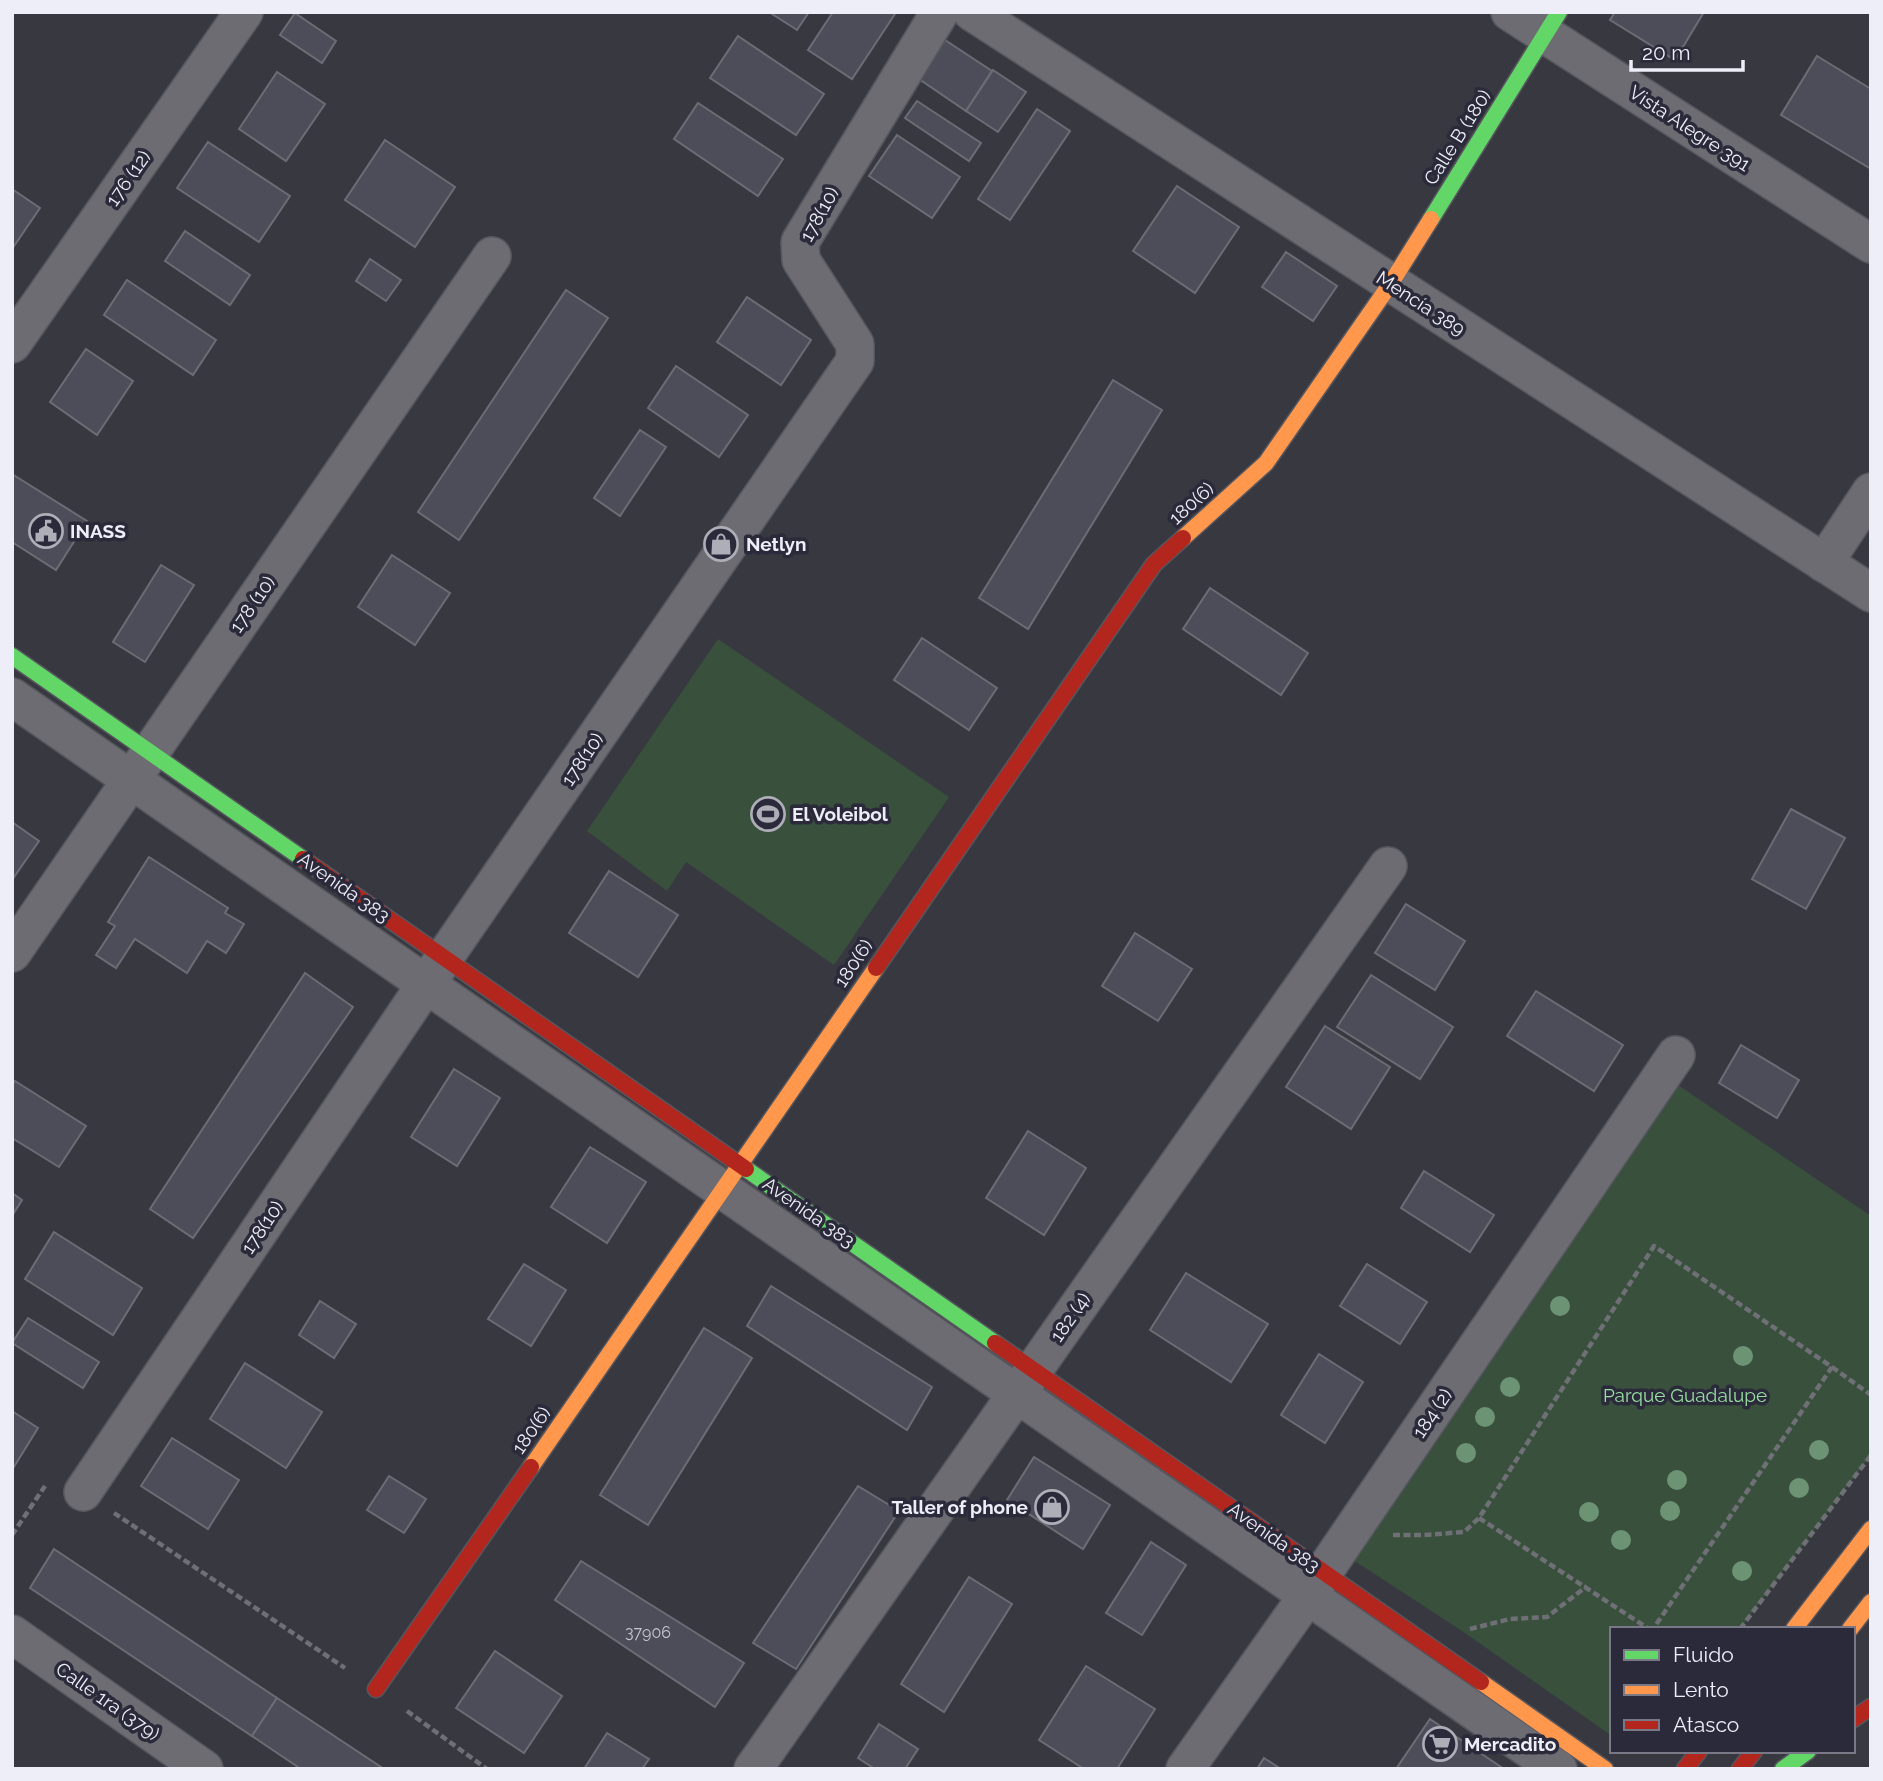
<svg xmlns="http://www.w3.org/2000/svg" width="1883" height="1781" viewBox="0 0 1883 1781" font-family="Raleway,sans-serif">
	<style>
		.green { fill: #38503c }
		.building { fill: #4d4d5a; stroke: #6c6c74; stroke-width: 2 }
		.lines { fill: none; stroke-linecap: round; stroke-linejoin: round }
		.street-casing { stroke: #56565e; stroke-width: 40 }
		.fast-casing { stroke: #56565e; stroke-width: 19 }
		.slow-casing { stroke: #56565e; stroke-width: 19 }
		.jam-casing { stroke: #56565e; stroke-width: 19 }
		.path { stroke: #6f6f76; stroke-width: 4.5; stroke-dasharray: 7 3.5; stroke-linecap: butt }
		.street { stroke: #6d6c73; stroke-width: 37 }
		.fast { stroke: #63d668; stroke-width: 16 }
		.slow { stroke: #ff974d; stroke-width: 16 }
		.jam { stroke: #b3261e; stroke-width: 16 }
		.tree { fill: #6d9375 }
		.labels { text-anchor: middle; stroke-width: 7; stroke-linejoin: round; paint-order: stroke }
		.number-label { font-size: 16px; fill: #c6c6d0 }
		.street-label { font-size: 19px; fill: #eeeef8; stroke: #2b2a3a }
		.poi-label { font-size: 19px; font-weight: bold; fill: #eeeef8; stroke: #2b2a3a; text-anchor: start }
		.park-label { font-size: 19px; fill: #98dea0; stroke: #2b2a3a }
	</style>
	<rect width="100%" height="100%" fill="#383841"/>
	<!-- green -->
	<g class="green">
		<path d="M718,639L949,797L834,965L686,862L667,891L587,831Z"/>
		<path d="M1678,1085L1871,1216V1455L1740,1629H1612V1736L1462,1631L1347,1556Z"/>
	</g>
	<!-- building -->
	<g class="building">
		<path d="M769,12H809L797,30Z"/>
		<path d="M833,12H893L895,14L852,79L808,50Z"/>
		<path d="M1615,12H1704L1675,60L1610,20Z"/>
		<path d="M295,13L336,41L322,63L280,35Z"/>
		<path d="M738,36L824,94L796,135L710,78Z"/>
		<path d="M945,40L992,71L966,111L919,79Z"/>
		<path d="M1817,56L1871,89V169L1781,115Z"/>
		<path d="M993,70L1026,92L998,132L966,111Z"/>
		<path d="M277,72L325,104L286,161L239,129Z"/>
		<path d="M917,101L981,143L969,161L905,118Z"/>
		<path d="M698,103L783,159L758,196L674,139Z"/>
		<path d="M1037,109L1070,131L1010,220L978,199Z"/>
		<path d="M897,135L960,177L932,218L869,176Z"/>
		<path d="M385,140L455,187L415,247L345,200Z"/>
		<path d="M208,142L290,196L259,242L177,188Z"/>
		<path d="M1177,186L1239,227L1195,293L1133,251Z"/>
		<path d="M12,189L40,208L12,249Z"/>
		<path d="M185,231L250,275L230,305L165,261Z"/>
		<path d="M1286,252L1337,286L1313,321L1262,287Z"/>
		<path d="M370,259L401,280L386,301L356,281Z"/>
		<path d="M127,280L216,340L193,375L104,315Z"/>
		<path d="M566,290L608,318L459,540L418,512Z"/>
		<path d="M747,297L811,340L781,385L717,342Z"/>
		<path d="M86,349L133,381L97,435L50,402Z"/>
		<path d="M676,366L748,415L719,457L648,408Z"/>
		<path d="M1113,380L1162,410L1028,629L979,598Z"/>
		<path d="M640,430L666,447L620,516L594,498Z"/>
		<path d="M12,474L87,521L56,570L12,542Z"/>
		<path d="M392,555L450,593L415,645L358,607Z"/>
		<path d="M161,565L194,585L145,662L113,642Z"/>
		<path d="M1210,588L1308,653L1281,695L1183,629Z"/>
		<path d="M922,638L997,688L969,730L894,680Z"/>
		<path d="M1791,809L1845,838L1806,909L1752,879Z"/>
		<path d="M12,822L39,841L12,880Z"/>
		<path d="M149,857L228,908L225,913L244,924L226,953L207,941L187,973L135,939L116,968L96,955L115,926L108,922Z"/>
		<path d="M609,871L678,915L638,977L569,933Z"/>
		<path d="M1406,904L1465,941L1435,990L1375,953Z"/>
		<path d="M1135,933L1192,969L1158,1021L1102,986Z"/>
		<path d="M305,973L353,1007L193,1238L150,1209Z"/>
		<path d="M1371,975L1453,1027L1420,1079L1337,1027Z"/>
		<path d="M1536,991L1623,1045L1594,1091L1507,1036Z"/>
		<path d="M1325,1026L1390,1067L1351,1129L1286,1087Z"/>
		<path d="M1741,1045L1799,1080L1777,1118L1719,1083Z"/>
		<path d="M454,1069L500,1098L457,1166L411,1137Z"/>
		<path d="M15,1081L86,1126L59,1167L12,1138V1085Z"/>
		<path d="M1028,1131L1086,1168L1044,1235L986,1198Z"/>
		<path d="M590,1147L646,1182L607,1243L551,1207Z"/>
		<path d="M1424,1171L1494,1215L1470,1252L1401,1208Z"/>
		<path d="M12,1193L22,1200L12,1216Z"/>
		<path d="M54,1232L142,1288L113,1335L25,1279Z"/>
		<path d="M524,1264L566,1290L531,1346L488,1319Z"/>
		<path d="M1367,1264L1427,1302L1400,1344L1340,1306Z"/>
		<path d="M1186,1273L1268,1324L1231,1382L1150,1330Z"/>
		<path d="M771,1286L932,1387L907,1430L747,1326Z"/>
		<path d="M320,1301L356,1324L334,1358L299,1335Z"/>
		<path d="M28,1318L99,1362L83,1388L12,1343Z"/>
		<path d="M704,1328L752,1358L648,1525L600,1495Z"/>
		<path d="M1319,1354L1363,1382L1325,1443L1281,1415Z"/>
		<path d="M245,1363L322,1412L286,1468L210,1419Z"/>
		<path d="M12,1411L38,1428L12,1470Z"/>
		<path d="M172,1438L239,1480L208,1529L141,1486Z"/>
		<path d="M1034,1457L1110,1505L1083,1549L1007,1500Z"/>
		<path d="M389,1476L426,1499L404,1533L367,1510Z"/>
		<path d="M858,1486L899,1511L796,1669L753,1643Z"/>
		<path d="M1151,1542L1186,1565L1142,1635L1106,1613Z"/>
		<path d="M54,1549L277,1698L252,1736L30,1588Z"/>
		<path d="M581,1561L744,1663L715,1707L555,1600Z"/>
		<path d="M969,1577L1012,1604L944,1712L901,1684Z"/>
		<path d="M495,1651L562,1696L524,1753L456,1708Z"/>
		<path d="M1086,1666L1155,1709L1117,1769H1084L1039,1740Z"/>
		<path d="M277,1698L384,1769H301L252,1736Z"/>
		<path d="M1430,1719L1504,1769H1396Z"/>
		<path d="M879,1724L918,1749L905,1769H875L858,1758Z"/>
		<path d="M607,1733L649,1759L642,1769H584Z"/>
		<path d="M1264,1758L1281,1769H1257Z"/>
	</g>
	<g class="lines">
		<!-- street casing -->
		<g class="street-casing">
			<g id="street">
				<path d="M972,12L1871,593"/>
				<path d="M1510,12L1871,244"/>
				<path d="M12,344L244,12"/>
				<path d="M1824,563L1871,492"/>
				<path d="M12,697L1558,1769"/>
				<path d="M12,953L492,256"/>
				<path d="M83,1492L426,984L855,361V344L801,260L800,242L940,12"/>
				<path d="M12,1634L204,1769"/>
				<path d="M753,1769L1388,866"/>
				<path d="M1185,1769L1308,1595L1676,1055"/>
			</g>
		</g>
		<!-- fast casing -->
		<g class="fast-casing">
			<g id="fast">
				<path d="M1431,219L1559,12"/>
				<path d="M12,656L303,859"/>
				<path d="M746,1169L995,1343"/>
				<path d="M1783,1769L1808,1751"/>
			</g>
		</g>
		<!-- slow casing -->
		<g class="slow-casing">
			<g id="slow">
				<path d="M1183,538L1266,463L1391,283L1431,219"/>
				<path d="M531,1467L876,968"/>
				<path d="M1794,1629L1871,1529"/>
				<path d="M1850,1629L1871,1602"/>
				<path d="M1481,1682L1605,1769"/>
			</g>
		</g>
		<!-- jam casing -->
		<g class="jam-casing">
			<g id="jam">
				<path d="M303,859L746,1169"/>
				<path d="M876,968L1154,564L1183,538"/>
				<path d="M995,1343L1481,1682"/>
				<path d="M376,1689L531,1467"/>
				<path d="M1853,1719L1871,1707"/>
				<path d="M1685,1769L1699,1751"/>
				<path d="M1740,1769L1754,1751"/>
			</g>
		</g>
		<!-- path -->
		<g class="path">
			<path d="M1832,1367L1871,1395"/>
			<path d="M114,1513L345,1668"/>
			<path d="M1479,1518L1649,1629"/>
			<path d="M12,1535L45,1486"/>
			<path d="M1393,1535H1424L1464,1532L1479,1518L1654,1246L1832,1367L1653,1629"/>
			<path d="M1470,1629L1510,1619L1547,1617L1587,1586"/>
			<path d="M1740,1629L1871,1455"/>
			<path d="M407,1711L487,1769"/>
		</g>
		<!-- street -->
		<use href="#street" class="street"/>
		<!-- fast -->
		<use href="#fast" class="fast"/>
		<!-- slow -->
		<use href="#slow" class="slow"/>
		<!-- jam -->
		<use href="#jam" class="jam"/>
	</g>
	<!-- trees -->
	<g class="tree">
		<circle cx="1560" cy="1306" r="10"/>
		<circle cx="1743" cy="1356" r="10"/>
		<circle cx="1510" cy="1387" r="10"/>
		<circle cx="1485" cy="1417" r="10"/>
		<circle cx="1819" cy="1450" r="10"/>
		<circle cx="1466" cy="1453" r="10"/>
		<circle cx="1677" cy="1480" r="10"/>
		<circle cx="1799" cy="1488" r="10"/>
		<circle cx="1670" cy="1511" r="10"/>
		<circle cx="1589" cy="1512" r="10"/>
		<circle cx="1621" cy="1540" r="10"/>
		<circle cx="1742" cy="1571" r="10"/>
	</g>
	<!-- icons -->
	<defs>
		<g id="civic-ring" transform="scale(1.75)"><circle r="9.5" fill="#2b2a3a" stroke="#aeaeb8" stroke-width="1.5"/><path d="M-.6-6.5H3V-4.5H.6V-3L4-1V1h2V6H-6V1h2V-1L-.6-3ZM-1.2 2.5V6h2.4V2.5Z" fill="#aeaeb8"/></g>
		<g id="shop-ring" transform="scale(1.75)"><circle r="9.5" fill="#2b2a3a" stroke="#aeaeb8" stroke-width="1.5"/><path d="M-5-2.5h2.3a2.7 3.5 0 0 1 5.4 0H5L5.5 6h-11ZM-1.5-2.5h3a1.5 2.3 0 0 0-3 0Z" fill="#aeaeb8"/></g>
		<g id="stadium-ring" transform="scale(1.75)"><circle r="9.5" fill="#2b2a3a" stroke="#aeaeb8" stroke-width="1.5"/><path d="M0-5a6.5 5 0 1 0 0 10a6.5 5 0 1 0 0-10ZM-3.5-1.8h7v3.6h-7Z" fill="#aeaeb8"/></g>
		<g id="supermarket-ring" transform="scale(1.75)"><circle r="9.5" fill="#2b2a3a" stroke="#aeaeb8" stroke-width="1.5"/><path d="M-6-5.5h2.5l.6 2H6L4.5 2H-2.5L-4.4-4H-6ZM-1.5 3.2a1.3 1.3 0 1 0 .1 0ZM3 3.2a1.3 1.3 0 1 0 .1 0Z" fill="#aeaeb8"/></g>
	</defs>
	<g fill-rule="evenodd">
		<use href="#civic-ring" x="46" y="531"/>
		<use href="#shop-ring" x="721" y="544"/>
		<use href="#stadium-ring" x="768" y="814"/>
		<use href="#shop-ring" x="1052" y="1507"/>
		<use href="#supermarket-ring" x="1440" y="1744"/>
	</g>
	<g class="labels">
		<!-- number labels -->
		<g class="number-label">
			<text x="648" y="1638">37906</text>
		</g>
		<!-- street labels -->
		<g class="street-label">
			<text transform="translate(1690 128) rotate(33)" y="7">Vista Alegre 391</text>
			<text transform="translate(1457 137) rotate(-58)" y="7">Calle B (180)</text>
			<text transform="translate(128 178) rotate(-55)" y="7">176 (12)</text>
			<text transform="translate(819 214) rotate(-61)" y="7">178(10)</text>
			<text transform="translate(1421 303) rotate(33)" y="7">Mencía 389</text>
			<text transform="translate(1191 503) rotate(-42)" y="7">180(6)</text>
			<text transform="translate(252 604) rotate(-55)" y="7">178 (10)</text>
			<text transform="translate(582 759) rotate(-56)" y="7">178(10)</text>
			<text transform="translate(344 887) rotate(35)" y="7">Avenida 383</text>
			<text transform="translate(853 963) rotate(-56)" y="7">180(6)</text>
			<text transform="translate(809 1212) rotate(35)" y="7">Avenida 383</text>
			<text transform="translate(262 1227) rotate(-56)" y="7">178(10)</text>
			<text transform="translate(1070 1317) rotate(-55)" y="7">182 (4)</text>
			<text transform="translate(1432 1413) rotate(-56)" y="7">184 (2)</text>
			<text transform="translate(531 1430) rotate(-55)" y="7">180(6)</text>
			<text transform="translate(1274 1537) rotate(35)" y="7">Avenida 383</text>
			<text transform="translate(108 1701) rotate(35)" y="7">Calle 1ra (379)</text>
		</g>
		<!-- poi labels -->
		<g class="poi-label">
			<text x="70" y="538">INASS</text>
			<text x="746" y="551">Netlyn</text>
			<text x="792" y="821">El Voleibol</text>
			<text x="1028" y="1514" text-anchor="end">Taller of phone</text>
			<text x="1464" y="1751">Mercadito</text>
		</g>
		<!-- park labels -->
		<g class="park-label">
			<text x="1685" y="1402">Parque Guadalupe</text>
		</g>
	</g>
	<!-- border -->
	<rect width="1883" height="1781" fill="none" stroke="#eeeef8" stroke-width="28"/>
	<!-- legend -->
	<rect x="1610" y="1627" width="245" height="126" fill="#2b2a3a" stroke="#797886" stroke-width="2"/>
	<rect x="1624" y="1650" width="35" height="10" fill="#63d668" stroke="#797886" stroke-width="2"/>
	<text x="1673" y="1662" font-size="21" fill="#eeeef8">Fluido</text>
	<rect x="1624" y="1685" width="35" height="10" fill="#ff974d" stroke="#797886" stroke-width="2"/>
	<text x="1673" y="1697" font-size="21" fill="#eeeef8">Lento</text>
	<rect x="1624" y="1720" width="35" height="10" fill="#b3261e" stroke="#797886" stroke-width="2"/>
	<text x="1673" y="1732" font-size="21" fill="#eeeef8">Atasco</text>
	<!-- scale -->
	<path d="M1631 60v10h112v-10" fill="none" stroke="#eeeef8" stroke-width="3.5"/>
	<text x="1642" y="60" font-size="21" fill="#eeeef8" stroke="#2b2a3a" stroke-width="5" paint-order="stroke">20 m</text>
</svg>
